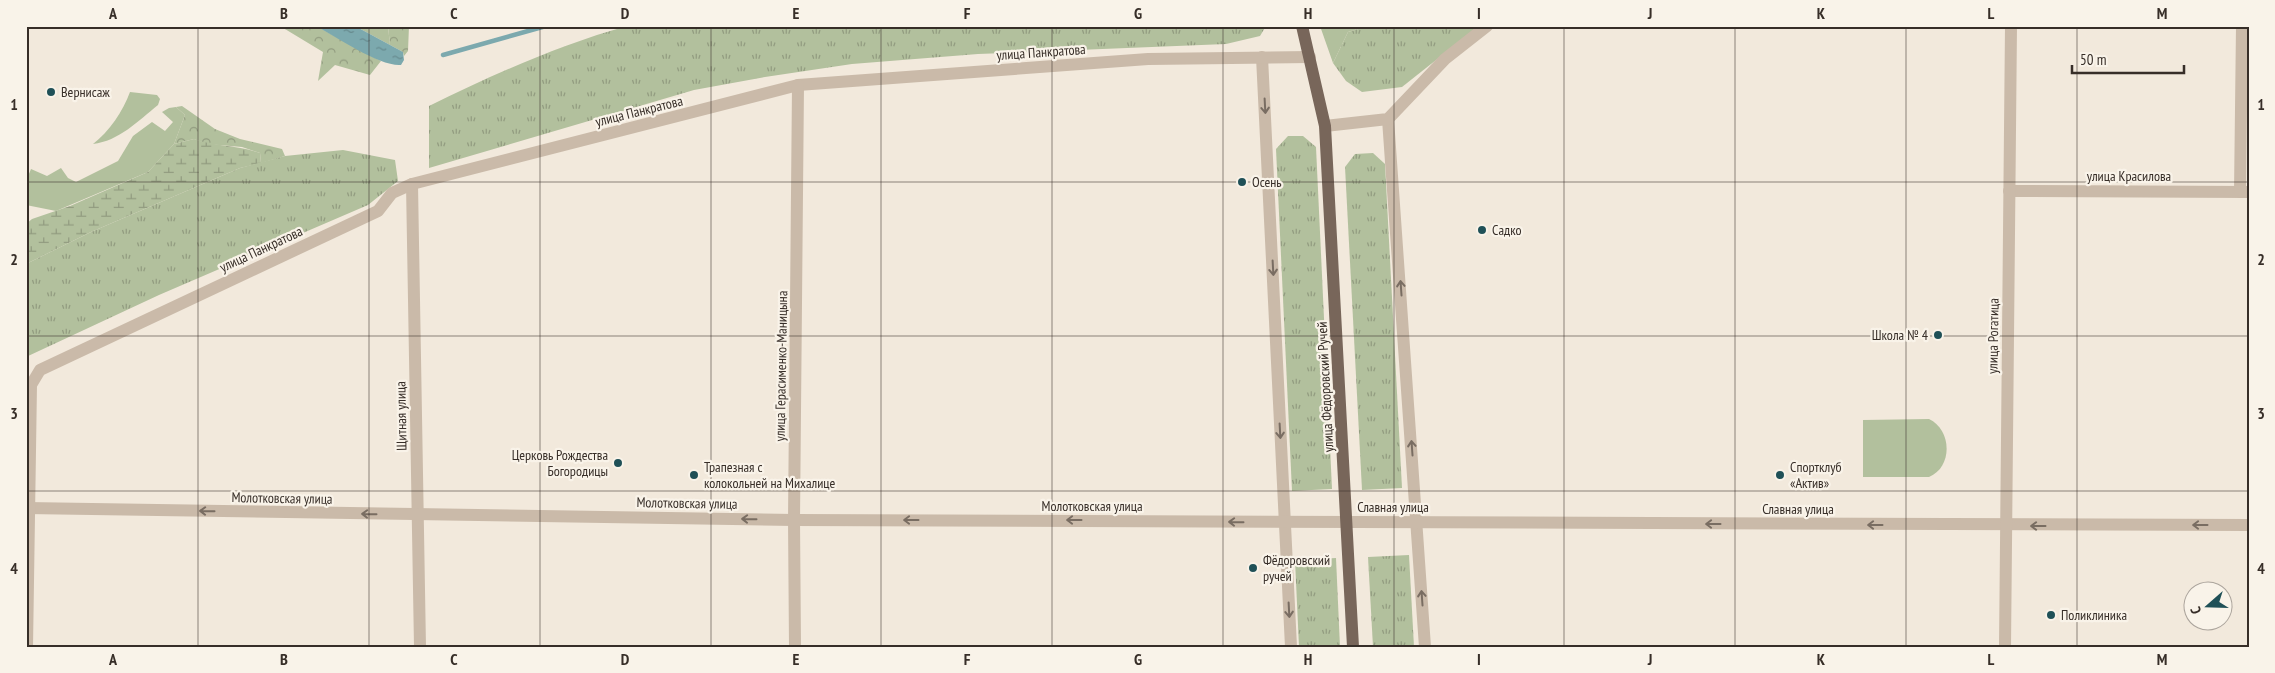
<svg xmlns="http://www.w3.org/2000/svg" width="2275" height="673" viewBox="0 0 2275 673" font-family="'PT Sans Narrow',sans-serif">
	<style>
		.grass { fill: #b2c09d }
		.forest { fill: url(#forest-crowns) }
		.wetland { fill: url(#wetland-marsh) }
		.park { fill: url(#park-tufts) }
		.water { fill: url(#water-ripples) }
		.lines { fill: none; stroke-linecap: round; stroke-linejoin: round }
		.stream { stroke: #7ca9ae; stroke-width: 4.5 }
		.minor { stroke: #cabaa9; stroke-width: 12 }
		.major { stroke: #78665a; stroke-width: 12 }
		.oneway { stroke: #796d62 }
		.grid { fill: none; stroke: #372e28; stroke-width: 1; stroke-opacity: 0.55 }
		.poi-dot { fill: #1f5057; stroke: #f9f3e9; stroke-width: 2 }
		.labels { text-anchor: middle; stroke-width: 4.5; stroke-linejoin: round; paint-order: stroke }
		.street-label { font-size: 14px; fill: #372e28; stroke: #f9f3e9 }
		.poi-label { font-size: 14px; fill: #372e28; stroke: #f9f3e9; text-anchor: start }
		.neatline { fill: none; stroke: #372e28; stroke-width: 2 }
		.grid-label { font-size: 16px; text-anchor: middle; font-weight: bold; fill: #372e28 }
	</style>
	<defs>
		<pattern id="forest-crowns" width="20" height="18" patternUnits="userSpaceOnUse" patternTransform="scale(1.25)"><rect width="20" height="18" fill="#b2c09d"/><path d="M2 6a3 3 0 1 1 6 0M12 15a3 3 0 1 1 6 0" fill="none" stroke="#929c80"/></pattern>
		<pattern id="wetland-marsh" width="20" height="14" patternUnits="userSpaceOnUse" patternTransform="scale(1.25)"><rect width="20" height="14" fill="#b2c09d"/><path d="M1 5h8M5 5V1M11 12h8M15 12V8" fill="none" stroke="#929c80"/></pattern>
		<pattern id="park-tufts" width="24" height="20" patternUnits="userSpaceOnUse" patternTransform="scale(1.25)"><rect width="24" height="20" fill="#b2c09d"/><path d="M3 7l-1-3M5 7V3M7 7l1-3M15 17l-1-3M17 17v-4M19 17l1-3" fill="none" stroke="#929c80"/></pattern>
		<pattern id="water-ripples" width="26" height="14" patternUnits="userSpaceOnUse" patternTransform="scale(1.25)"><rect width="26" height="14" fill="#7ca9ae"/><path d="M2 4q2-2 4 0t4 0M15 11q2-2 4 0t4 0" fill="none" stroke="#668a8e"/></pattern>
	</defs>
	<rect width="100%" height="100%" fill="#f2e9dc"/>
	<!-- grass -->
	<g class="grass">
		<path d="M355,26H388L390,45Z"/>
		<path d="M1320,26H1368L1348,32L1333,63Z"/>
		<path d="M130,92L157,95L160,99L158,105C138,121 119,141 93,144C109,132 123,111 130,92Z"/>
		<path d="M176,107L185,115L174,144L148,172L56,211L26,205V181L31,169L47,176L61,168L68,178L76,182L118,161L133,136L152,122L165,131L173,122L162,112L169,108Z"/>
		<path d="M1929,419C1952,430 1953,467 1929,477H1863V420Z"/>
	</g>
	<!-- forest -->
	<g class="forest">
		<path d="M280,26H316L381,61L370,75L335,65L318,81L323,52Z"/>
		<path d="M388,26H409L408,51L404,56L403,52L390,45Z"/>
		<path d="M182,106L215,129L240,139L282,149L285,156L261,163L260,153L242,147L207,144L194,139L174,144L185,115L176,107Z"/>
	</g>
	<!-- wetland -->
	<path class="wetland" d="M194,139C216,147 238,145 260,153L261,163L240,168L91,232L26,264V224L32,219L70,206L148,172L174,144Z"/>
	<!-- park -->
	<g class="park">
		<path d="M627,26H1266L1260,36L1226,44L978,54L852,64L765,77L694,90L429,168V106C492,75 559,45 627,26Z"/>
		<path d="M1368,26H1479L1402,87L1362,92L1346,81L1333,63L1348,32Z"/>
		<path d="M1288,136H1303L1316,147L1332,489L1292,491L1276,149Z"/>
		<path d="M343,150L395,160L398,181L368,205L159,295L26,357V264L91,232L240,168L285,156Z"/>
		<path d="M1373,153L1385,164L1402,488L1362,490L1345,167L1355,154Z"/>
		<path d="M1409,555L1414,647H1373L1368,557Z"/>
		<path d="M1336,558L1340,647H1299L1295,560Z"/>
	</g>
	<!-- water -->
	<path class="water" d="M316,26H355L403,52L404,60L401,65C381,67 336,37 316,26Z"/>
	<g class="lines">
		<!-- stream -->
		<path class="stream" d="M443,55L546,26"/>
		<!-- minor -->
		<g class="minor">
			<path d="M1262,57L1291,647"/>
			<path d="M1388,119L1425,647"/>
			<path d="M1325,126L1388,119L1445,59L1487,26"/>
			<path d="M412,184L420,647"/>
			<path d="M2009,191L2249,192"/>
			<path d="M2240,192L2242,26"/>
			<path d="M26,508L794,520L2249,525"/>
			<path d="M27,647L31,385L40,370L378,211L392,193L412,184L798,85L1148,59L1310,57"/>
			<path d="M795,647L794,520L798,85"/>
			<path d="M2005,647L2011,26"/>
		</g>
		<!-- major -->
		<path class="major" d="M1302,26L1325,126L1353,647"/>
	</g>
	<!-- one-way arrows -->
	<defs><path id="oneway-shaft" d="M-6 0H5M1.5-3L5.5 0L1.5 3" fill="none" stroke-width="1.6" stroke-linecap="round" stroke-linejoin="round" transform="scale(1.25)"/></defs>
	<g class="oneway">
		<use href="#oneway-shaft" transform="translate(1265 106) rotate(87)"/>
		<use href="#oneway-shaft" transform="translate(1273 268) rotate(87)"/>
		<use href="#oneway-shaft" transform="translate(1401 288) rotate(-94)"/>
		<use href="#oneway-shaft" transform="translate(1280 431) rotate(87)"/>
		<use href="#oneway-shaft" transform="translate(1412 448) rotate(-94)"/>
		<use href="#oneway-shaft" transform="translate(207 511) rotate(-179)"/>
		<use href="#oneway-shaft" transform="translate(369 514) rotate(-179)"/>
		<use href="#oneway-shaft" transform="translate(749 519) rotate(-179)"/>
		<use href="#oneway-shaft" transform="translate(911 520) rotate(-180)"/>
		<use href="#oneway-shaft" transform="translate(1074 520) rotate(-180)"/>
		<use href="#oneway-shaft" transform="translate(1236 522) rotate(-179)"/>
		<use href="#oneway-shaft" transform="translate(1713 524) rotate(-180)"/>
		<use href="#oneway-shaft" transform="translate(1875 525) rotate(-180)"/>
		<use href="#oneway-shaft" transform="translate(2200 525) rotate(180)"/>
		<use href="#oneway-shaft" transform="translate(2038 526) rotate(180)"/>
		<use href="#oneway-shaft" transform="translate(1422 598) rotate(-94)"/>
		<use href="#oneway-shaft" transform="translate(1289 610) rotate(87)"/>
	</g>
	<!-- grid -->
	<path class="grid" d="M198,26V647M369,26V647M540,26V647M711,26V647M881,26V647M1052,26V647M1223,26V647M1394,26V647M1564,26V647M1735,26V647M1906,26V647M2077,26V647M26,182H2249M26,336H2249M26,491H2249"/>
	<!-- markers -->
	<g class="poi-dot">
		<circle cx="51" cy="92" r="5"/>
		<circle cx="1242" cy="182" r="5"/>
		<circle cx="1482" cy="230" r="5"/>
		<circle cx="1938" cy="335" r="5"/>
		<circle cx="618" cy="463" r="5"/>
		<circle cx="694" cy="475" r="5"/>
		<circle cx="1780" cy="475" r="5"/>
		<circle cx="1253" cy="568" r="5"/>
		<circle cx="2051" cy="615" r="5"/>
	</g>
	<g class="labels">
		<!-- street labels -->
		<g class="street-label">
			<text transform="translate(1041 52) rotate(-4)" y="5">улица Панкратова</text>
			<text transform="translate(639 111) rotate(-14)" y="5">улица Панкратова</text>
			<text x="2129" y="181">улица Красилова</text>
			<text transform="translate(261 249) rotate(-25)" y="5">улица Панкратова</text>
			<text transform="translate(1993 336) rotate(-89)" y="5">улица Рогатица</text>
			<text transform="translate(781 366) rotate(-89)" y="5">улица Герасименко-Маницына</text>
			<text transform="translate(1325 387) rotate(-93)" y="5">улица Фёдоровский Ручей</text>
			<text transform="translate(401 416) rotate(-91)" y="5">Щитная улица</text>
			<text transform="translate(282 498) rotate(1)" y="5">Молотковская улица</text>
			<text transform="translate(687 503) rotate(1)" y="5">Молотковская улица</text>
			<text x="1092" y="511">Молотковская улица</text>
			<text x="1393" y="512">Славная улица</text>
			<text x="1798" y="514">Славная улица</text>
		</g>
		<!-- poi labels -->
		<g class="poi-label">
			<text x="61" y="97">Вернисаж</text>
			<text x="1252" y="187">Осень</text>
			<text x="1492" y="235">Садко</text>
			<text x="1928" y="340" text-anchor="end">Школа № 4</text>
			<text x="608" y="460" text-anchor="end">Церковь Рождества<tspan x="608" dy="16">Богородицы</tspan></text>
			<text x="704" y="472">Трапезная с<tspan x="704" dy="16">колокольней на Михалице</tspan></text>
			<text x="1790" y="472">Спортклуб<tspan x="1790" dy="16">«Актив»</tspan></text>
			<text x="1263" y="565">Фёдоровский<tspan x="1263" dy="16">ручей</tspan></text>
			<text x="2061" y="620">Поликлиника</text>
		</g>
	</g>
	<!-- border -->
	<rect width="2275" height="673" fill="none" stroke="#f9f3e9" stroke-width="55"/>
	<!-- north arrow -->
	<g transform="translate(2208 606) rotate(250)"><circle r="24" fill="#f9f3e9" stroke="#aba49c"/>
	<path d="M0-4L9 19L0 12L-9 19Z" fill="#1f5057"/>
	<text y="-8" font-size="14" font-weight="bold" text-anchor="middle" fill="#372e28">С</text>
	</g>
	<!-- scale -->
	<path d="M2072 65v8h112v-8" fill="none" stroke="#372e28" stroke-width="2.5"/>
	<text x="2080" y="65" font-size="15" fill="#372e28" stroke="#f9f3e9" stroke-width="4" paint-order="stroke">50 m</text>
	<rect x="28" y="28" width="2220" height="618" class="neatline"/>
	<g class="grid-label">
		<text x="113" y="19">A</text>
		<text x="284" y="19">B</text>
		<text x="454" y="19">C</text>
		<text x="625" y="19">D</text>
		<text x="796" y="19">E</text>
		<text x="967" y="19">F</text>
		<text x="1138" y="19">G</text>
		<text x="1308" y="19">H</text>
		<text x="1479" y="19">I</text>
		<text x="1650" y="19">J</text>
		<text x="1821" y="19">K</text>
		<text x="1991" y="19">L</text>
		<text x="2162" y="19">M</text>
		<text x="14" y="110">1</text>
		<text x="2261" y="110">1</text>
		<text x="14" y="265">2</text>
		<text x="2261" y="265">2</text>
		<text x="14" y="419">3</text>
		<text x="2261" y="419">3</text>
		<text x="14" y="574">4</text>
		<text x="2261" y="574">4</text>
		<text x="113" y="665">A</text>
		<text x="284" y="665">B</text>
		<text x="454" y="665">C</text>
		<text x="625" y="665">D</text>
		<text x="796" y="665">E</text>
		<text x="967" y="665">F</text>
		<text x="1138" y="665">G</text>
		<text x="1308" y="665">H</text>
		<text x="1479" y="665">I</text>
		<text x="1650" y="665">J</text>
		<text x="1821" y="665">K</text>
		<text x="1991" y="665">L</text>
		<text x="2162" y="665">M</text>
	</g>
</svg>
